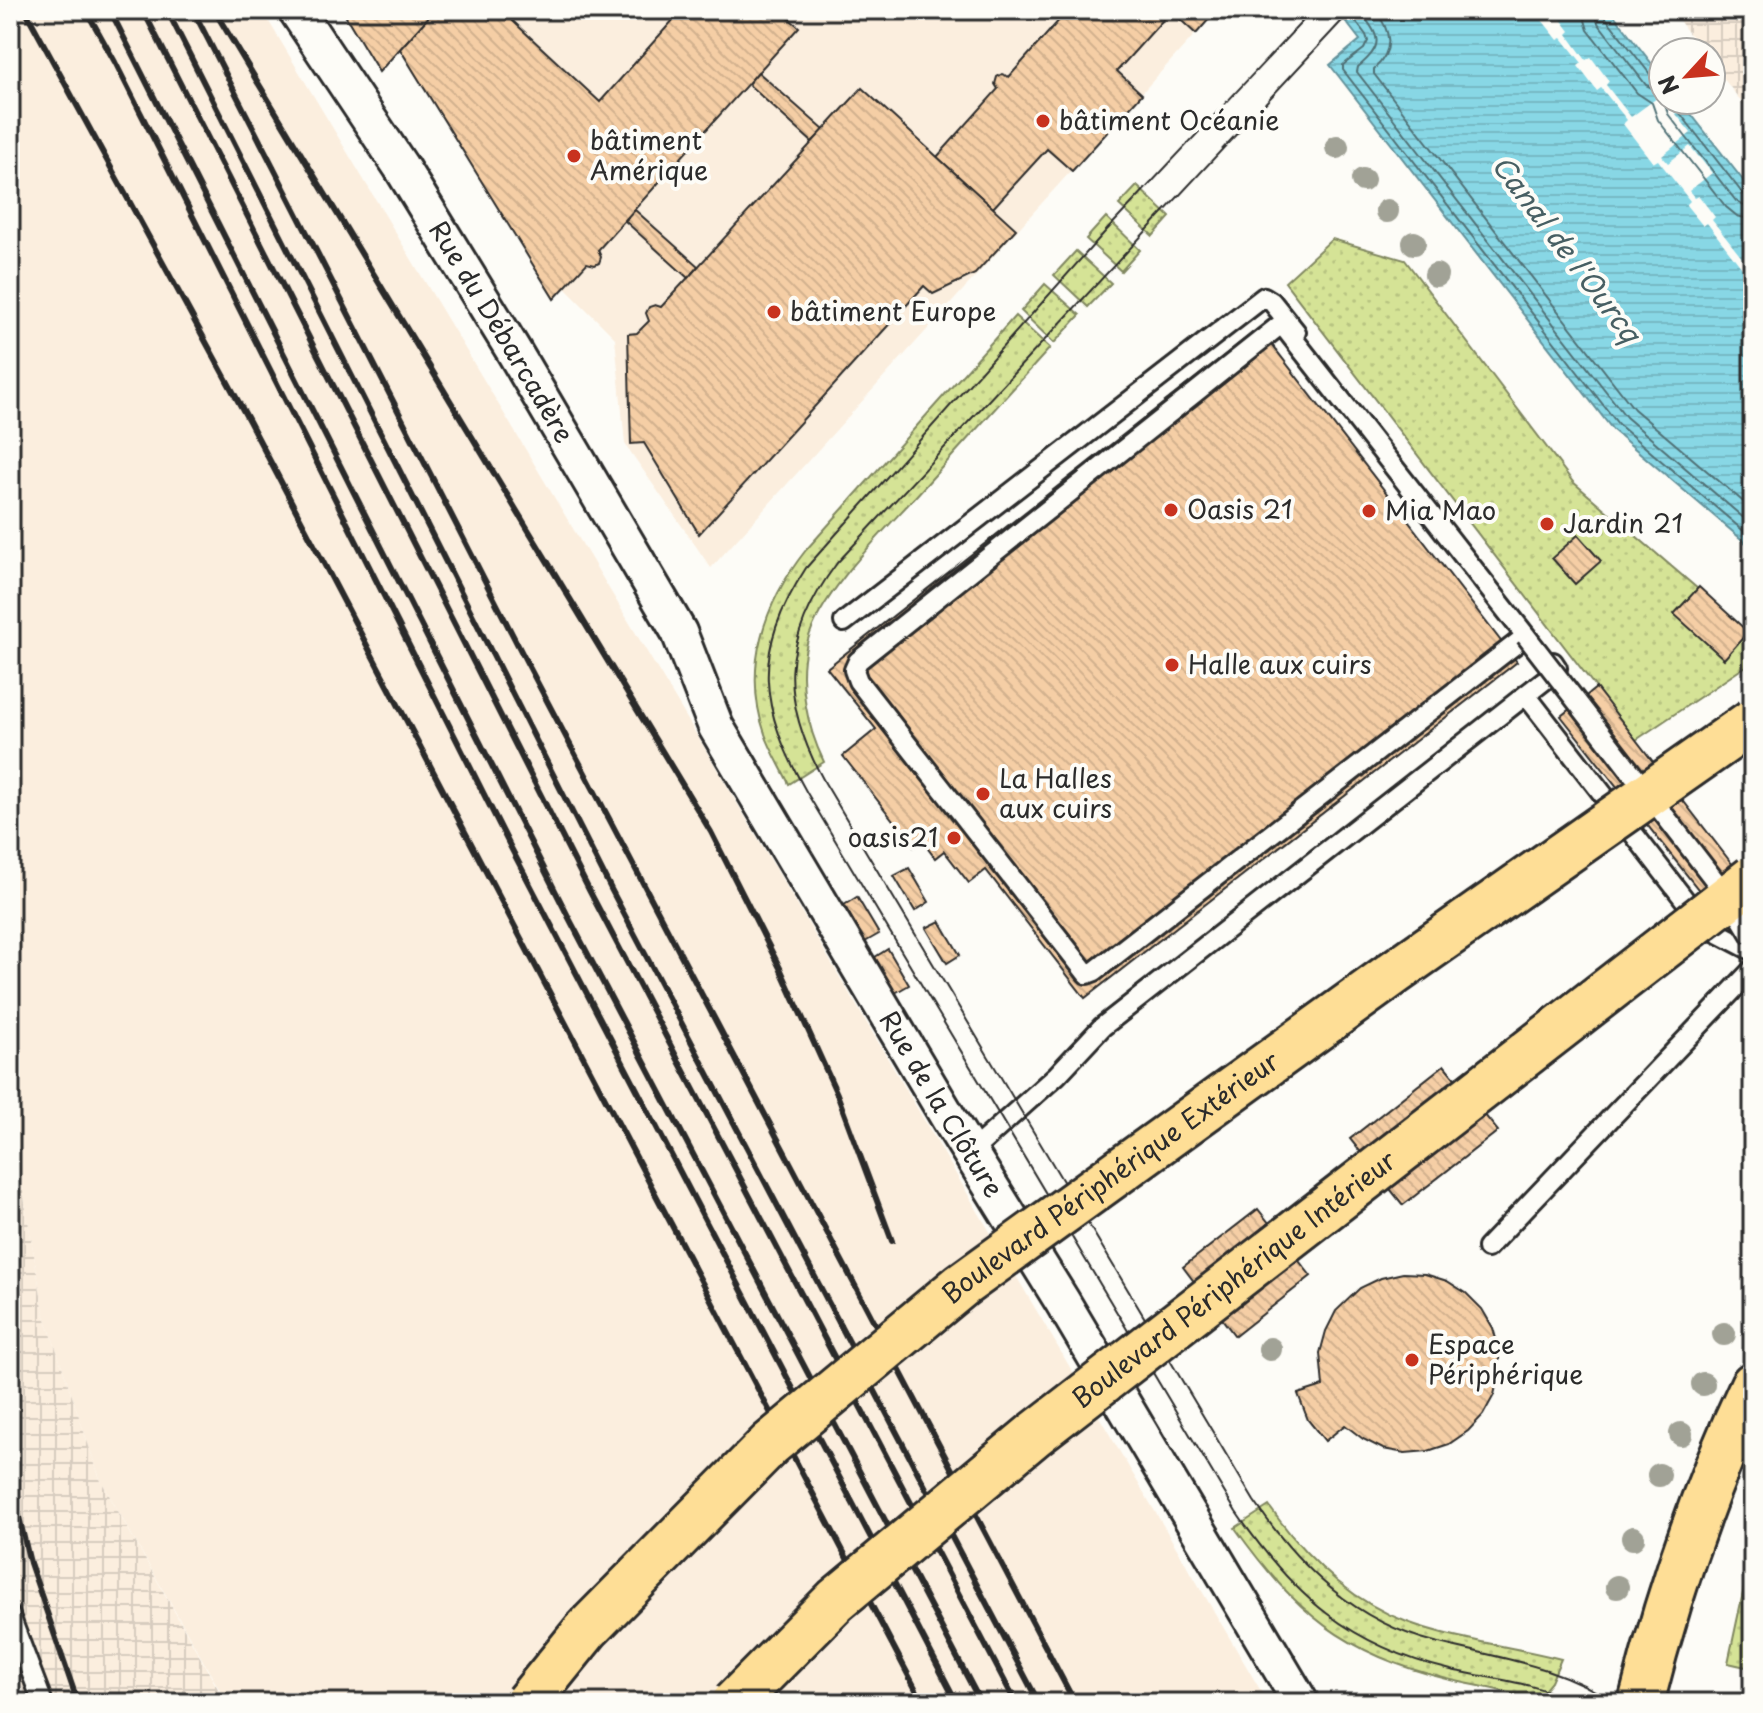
<svg xmlns="http://www.w3.org/2000/svg" width="1763" height="1713" viewBox="0 0 1763 1713" font-family="'Playpen Sans',sans-serif">
	<style>
		.built { fill: #fbeede }
		.industrial { fill: url(#industrial-grid) }
		.grass { fill: url(#grass-dots); stroke: #808760; stroke-width: 2 }
		.water { fill: url(#water-rules); stroke: #63929b; stroke-width: 2 }
		.pier { fill: #fdfcf7 }
		.lines { fill: none; stroke-linecap: round; stroke-linejoin: round }
		.shore { stroke: #507075; stroke-width: 2 }
		.building { fill: url(#building-back-hatch); stroke: #2b2b2b; stroke-width: 2 }
		.service-casing { stroke: #2b2b2b; stroke-width: 24 }
		.minor-casing { stroke: #2b2b2b; stroke-width: 40 }
		.primary-casing { stroke: #2b2b2b; stroke-width: 50 }
		.service { stroke: #fdfcf7; stroke-width: 18 }
		.minor { stroke: #fdfcf7; stroke-width: 34 }
		.primary { stroke: #fede96; stroke-width: 44 }
		.tram { stroke: #2b2b2b; stroke-width: 2 }
		.rail { stroke: #2b2b2b; stroke-width: 6 }
		.service-bridge-casing { stroke: #2b2b2b; stroke-width: 24; stroke-linecap: butt }
		.trunk-bridge-casing { stroke: #2b2b2b; stroke-width: 50; stroke-linecap: butt }
		.service-bridge { stroke: #fdfcf7; stroke-width: 18 }
		.trunk-bridge { stroke: #fede96; stroke-width: 44 }
		.tree { fill: #a1a296 }
		.poi-dot { fill: #c8321e; stroke: #fdfcf7; stroke-width: 3 }
		.labels { text-anchor: middle; stroke-width: 8; stroke-linejoin: round; paint-order: stroke }
		.poi-label { font-size: 26px; fill: #2b2b2b; stroke: #fdfcf7; text-anchor: start }
		.street-label { font-size: 26px; fill: #2b2b2b; stroke: #fdfcf7 }
		.water-label { font-size: 28px; font-style: italic; fill: #475f63; stroke: #fdfcf7 }
	</style>
	<defs>
		<pattern id="industrial-grid" width="8" height="8" patternUnits="userSpaceOnUse" patternTransform="scale(2)"><rect width="8" height="8" fill="#fbeede"/><path d="M0 4h8M4 0v8" fill="none" stroke="#d7ccbf"/></pattern>
		<pattern id="grass-dots" width="8" height="8" patternUnits="userSpaceOnUse" patternTransform="scale(2)"><rect width="8" height="8" fill="#d5e396"/><path d="M2 2h.1M6 6h.1" fill="none" stroke="#b7c381" stroke-width="1.8" stroke-linecap="round"/></pattern>
		<pattern id="water-rules" width="6" height="5" patternUnits="userSpaceOnUse" patternTransform="scale(2)"><rect width="6" height="5" fill="#88d7e5"/><path d="M0 2.5h6" fill="none" stroke="#76b9c5"/></pattern>
		<pattern id="building-back-hatch" width="6" height="6" patternUnits="userSpaceOnUse" patternTransform="scale(2)"><rect width="6" height="6" fill="#f5cea5"/><path d="M-1 5l2 2M0 0l6 6M5-1l2 2" fill="none" stroke="#d2b18e"/></pattern>
	</defs>
	<rect width="100%" height="100%" fill="#fdfcf7"/>
	<filter id="ink" filterUnits="userSpaceOnUse"><feTurbulence type="fractalNoise" baseFrequency=".0125" numOctaves="2"/><feDisplacementMap in="SourceGraphic" scale="16" xChannelSelector="R" yChannelSelector="G"/><feConvolveMatrix kernelMatrix="1 2 1 2 8 2 1 2 1" color-interpolation-filters="sRGB"/></filter>
	<g filter="url(#ink)">
		<!-- built -->
		<g class="built">
			<path d="M10,10H262L704,747L1268,1703H227L100,1479L44,1313L17,1158L10,1161Z"/>
			<path d="M435,10H1217L711,568L625,444L615,338L565,288L554,299L400,49Z"/>
		</g>
		<!-- industrial -->
		<g class="industrial">
			<path d="M1671,10H1753V117L1711,62V52H1703Z"/>
			<path d="M17,1157L44,1313L100,1479L226,1703H28L10,1655V1161Z"/>
		</g>
		<!-- grass -->
		<g class="grass">
			<path d="M1137,186L1170,217L1153,236L1119,205Z"/>
			<path d="M1106,217L1140,250L1121,271L1086,239Z"/>
			<path d="M1332,239L1405,260L1573,482L1748,632L1746,666L1636,740L1285,282Z"/>
			<path d="M1076,251L1111,283L1088,307L1054,275Z"/>
			<path d="M1045,284L1080,315L1054,343L1021,311Z"/>
			<path d="M1015,316L1050,348C1005,398 960,447 915,497C881,534 819,595 807,643C797,681 807,727 824,762L789,784C781,767 771,751 765,734C742,668 764,603 806,550Z"/>
			<path d="M1269,1506C1304,1556 1348,1600 1407,1622C1456,1640 1510,1646 1561,1659L1551,1682L1536,1700C1507,1691 1477,1686 1447,1679C1344,1654 1295,1612 1235,1528Z"/>
			<path d="M1753,1546V1638L1746,1667L1728,1663Z"/>
		</g>
		<!-- water -->
		<path class="water" d="M1337,10H1610L1663,78V100H1680L1753,193V549L1613,430L1330,65L1360,40Z"/>
		<!-- pier -->
		<path class="pier" d="M1540,10H1554L1570,31L1567,34L1586,60L1591,57L1609,81L1606,85L1631,117L1661,95L1691,133L1662,156L1668,163L1690,146L1712,173L1689,191L1695,198L1699,196L1715,217L1712,220L1750,268L1753,266L1751,288L1741,275L1745,272L1707,223L1703,226L1686,205L1690,201L1658,160L1653,163L1623,124L1627,120L1601,88L1597,91L1578,66L1582,63L1562,38L1558,40L1538,15L1541,12Z"/>
		<g class="lines">
			<!-- shore -->
			<g class="shore">
				<path d="M1347,10L1366,35L1368,41L1364,49L1343,65V70L1618,424L1753,539"/>
				<path d="M1359,10C1379,36 1386,44 1358,67L1357,72L1626,417L1753,526"/>
				<path d="M1375,10C1391,31 1395,50 1374,69V74L1634,409L1753,510"/>
				<path d="M1582,10L1588,30L1637,93L1652,103L1658,120L1726,207L1737,216L1753,220"/>
				<path d="M1594,10L1598,23L1646,85L1663,93"/>
				<path d="M1604,10L1606,18L1653,78L1663,82"/>
				<path d="M1664,100L1668,114L1736,201L1744,206L1753,208"/>
				<path d="M1674,100L1676,108L1743,194L1753,197"/>
			</g>
		</g>
		<!-- building -->
		<g class="building">
			<path d="M342,10H435L379,72Z"/>
			<path d="M435,10H501L600,102L682,10H779L799,27L598,250L601,257L599,263L595,265L587,263L554,299L400,49Z"/>
			<path d="M1068,10H1217L1196,34L1171,11L1117,71L1142,94L1072,171L1047,149L993,208L937,157L998,89L995,84L997,77L1002,74L1009,77Z"/>
			<path d="M758,72L824,130L812,142L748,84Z"/>
			<path d="M862,88L1016,229L975,274L933,294L924,286L699,534L644,443L631,444L628,334L637,333L649,321L646,313L649,307L655,305L661,307Z"/>
			<path d="M635,210L698,266L688,278L625,221Z"/>
			<path d="M1259,328L1517,662L1085,998L986,870L969,883L944,851L935,858L922,841L914,847L843,756L876,729L827,668Z"/>
			<path d="M1578,535L1601,561L1575,584L1552,558Z"/>
			<path d="M1699,587L1748,632L1724,659L1674,614Z"/>
			<path d="M1596,688L1753,891V916L1732,932L1561,716Z"/>
			<path d="M909,868L929,902L915,911L894,876Z"/>
			<path d="M857,897L879,934L865,942L844,905Z"/>
			<path d="M940,921L960,955L947,963L926,928Z"/>
			<path d="M888,949L909,985L895,993L875,957Z"/>
			<path d="M1444,1065L1498,1131L1403,1205L1350,1139Z"/>
			<path d="M1258,1209L1311,1276L1235,1336L1183,1267Z"/>
			<path d="M1403,1273L1425,1274L1447,1281L1466,1293L1482,1309L1493,1328L1499,1350V1373L1494,1395L1483,1415L1468,1431L1449,1444L1428,1451L1405,1453L1383,1449L1363,1439L1345,1425L1325,1441L1308,1420L1298,1394L1323,1386L1320,1353L1326,1331L1336,1311L1360,1288L1381,1278Z"/>
		</g>
		<g class="lines">
			<!-- service casing -->
			<g class="service-casing">
				<g id="service">
					<path d="M1280,325L1284,327L1526,636L1095,971L1087,974L858,681L854,670L858,661Z"/>
					<path d="M844,622L1264,297L1272,302L1296,332"/>
					<path d="M1526,695L1705,926L1753,951"/>
					<path d="M971,1152L1057,1075L1102,1027L1555,672L1557,668L1553,662"/>
					<path d="M1487,1248L1753,969"/>
					<path d="M10,1616L43,1703"/>
				</g>
			</g>
			<!-- minor casing -->
			<g class="minor-casing">
				<g id="minor">
					<path id="s1" d="M296,10L401,167L513,350L679,632L716,727L949,1119L1062,1301L1301,1703"/>
				</g>
			</g>
			<!-- primary casing -->
			<g class="primary-casing">
				<path id="primary" d="M1641,1703C1668,1595 1705,1486 1753,1385"/>
			</g>
			<!-- service -->
			<use href="#service" class="service"/>
			<!-- minor -->
			<use href="#minor" class="minor"/>
			<!-- primary -->
			<use href="#primary" class="primary"/>
			<!-- tram -->
			<g class="tram">
				<path d="M1313,10L1104,233L806,568C751,653 759,707 807,793L1236,1512C1293,1596 1350,1646 1451,1670C1493,1679 1536,1682 1574,1703"/>
				<path d="M1352,10L837,563C780,640 779,700 825,783L1254,1501C1299,1567 1355,1622 1435,1642C1498,1658 1560,1665 1614,1703"/>
			</g>
			<!-- rail -->
			<g class="rail">
				<path d="M25,10L249,421L923,1703"/>
				<path d="M86,10L115,62L510,846L957,1703"/>
				<path d="M110,10L569,918L981,1703"/>
				<path d="M143,10L590,892L1016,1703"/>
				<path d="M167,10L612,891L1039,1703"/>
				<path d="M193,10L526,661L1075,1703"/>
				<path d="M214,10L711,832L780,968L837,1094L892,1241"/>
				<path d="M10,1479L30,1563L78,1703"/>
			</g>
			<!-- service-bridge casing -->
			<g class="service-bridge-casing">
				<path id="service-bridge" d="M1526,636L1730,900L1753,938"/>
			</g>
			<!-- trunk-bridge casing -->
			<g class="trunk-bridge-casing">
				<g id="trunk-bridge">
					<path id="s2" d="M527,1703L587,1629L770,1444L962,1285L1395,972L1753,721"/>
					<path id="s3" d="M734,1703L836,1600L1035,1434L1753,878"/>
				</g>
			</g>
			<!-- service-bridge -->
			<use href="#service-bridge" class="service-bridge"/>
			<!-- trunk-bridge -->
			<use href="#trunk-bridge" class="trunk-bridge"/>
		</g>
		<!-- trees -->
		<g class="tree">
			<circle cx="1337" cy="147" r="12"/>
			<circle cx="1363" cy="180" r="12"/>
			<circle cx="1387" cy="211" r="12"/>
			<circle cx="1414" cy="243" r="12"/>
			<circle cx="1436" cy="275" r="12"/>
			<circle cx="1724" cy="1334" r="12"/>
			<circle cx="1270" cy="1349" r="12"/>
			<circle cx="1703" cy="1384" r="12"/>
			<circle cx="1681" cy="1434" r="12"/>
			<circle cx="1659" cy="1475" r="12"/>
			<circle cx="1633" cy="1538" r="12"/>
			<circle cx="1617" cy="1587" r="12"/>
		</g>
	</g>
	<!-- markers -->
	<g class="poi-dot">
		<circle cx="1043" cy="121" r="8"/>
		<circle cx="574" cy="156" r="8"/>
		<circle cx="774" cy="312" r="8"/>
		<circle cx="1171" cy="510" r="8"/>
		<circle cx="1369" cy="511" r="8"/>
		<circle cx="1547" cy="524" r="8"/>
		<circle cx="1172" cy="665" r="8"/>
		<circle cx="983" cy="794" r="8"/>
		<circle cx="954" cy="838" r="8"/>
		<circle cx="1412" cy="1360" r="8"/>
	</g>
	<g class="labels">
		<!-- poi labels -->
		<g class="poi-label">
			<text x="1059" y="130">bâtiment Océanie</text>
			<text x="590" y="150">bâtiment<tspan x="590" dy="30">Amérique</tspan></text>
			<text x="790" y="321">bâtiment Europe</text>
			<text x="1187" y="519">Oasis 21</text>
			<text x="1385" y="520">Mia Mao</text>
			<text x="1563" y="533">Jardin 21</text>
			<text x="1188" y="674">Halle aux cuirs</text>
			<text x="999" y="788">La Halles<tspan x="999" dy="30">aux cuirs</tspan></text>
			<text x="938" y="847" text-anchor="end">oasis21</text>
			<text x="1428" y="1354">Espace<tspan x="1428" dy="30">Périphérique</tspan></text>
		</g>
		<!-- street labels -->
		<g class="street-label">
			<text dy="9" stroke="none"><textPath href="#s1" startOffset="382">Rue du Débarcadère</textPath></text>
			<text dy="9" stroke="none"><textPath href="#s1" startOffset="1272">Rue de la Clôture</textPath></text>
			<text dy="9" stroke="none"><textPath href="#s2" startOffset="788">Boulevard Périphérique Extérieur</textPath></text>
			<text dy="9" stroke="none"><textPath href="#s3" startOffset="656">Boulevard Périphérique Intérieur</textPath></text>
		</g>
		<!-- water labels -->
		<g class="water-label">
			<text transform="translate(1566 249) rotate(53)" y="10">Canal de l'Ourcq</text>
		</g>
	</g>
	<!-- margin -->
	<rect width="1763" height="1713" fill="none" stroke="#fdfcf7" stroke-width="40"/>
	<rect x="20" y="20" width="1723" height="1673" fill="none" stroke="#2b2b2b" stroke-width="3" filter="url(#ink)"/>
	<!-- north arrow -->
	<g transform="translate(1687 76) rotate(244)"><circle r="38" fill="#fdfcf7" stroke="#a9a8a5" stroke-width="2"/>
	<path d="M0-6L14 30L0 20L-14 30Z" fill="#c8321e"/>
	<text y="-12" font-size="22" font-weight="bold" text-anchor="middle" fill="#2b2b2b">N</text>
	</g>
</svg>
